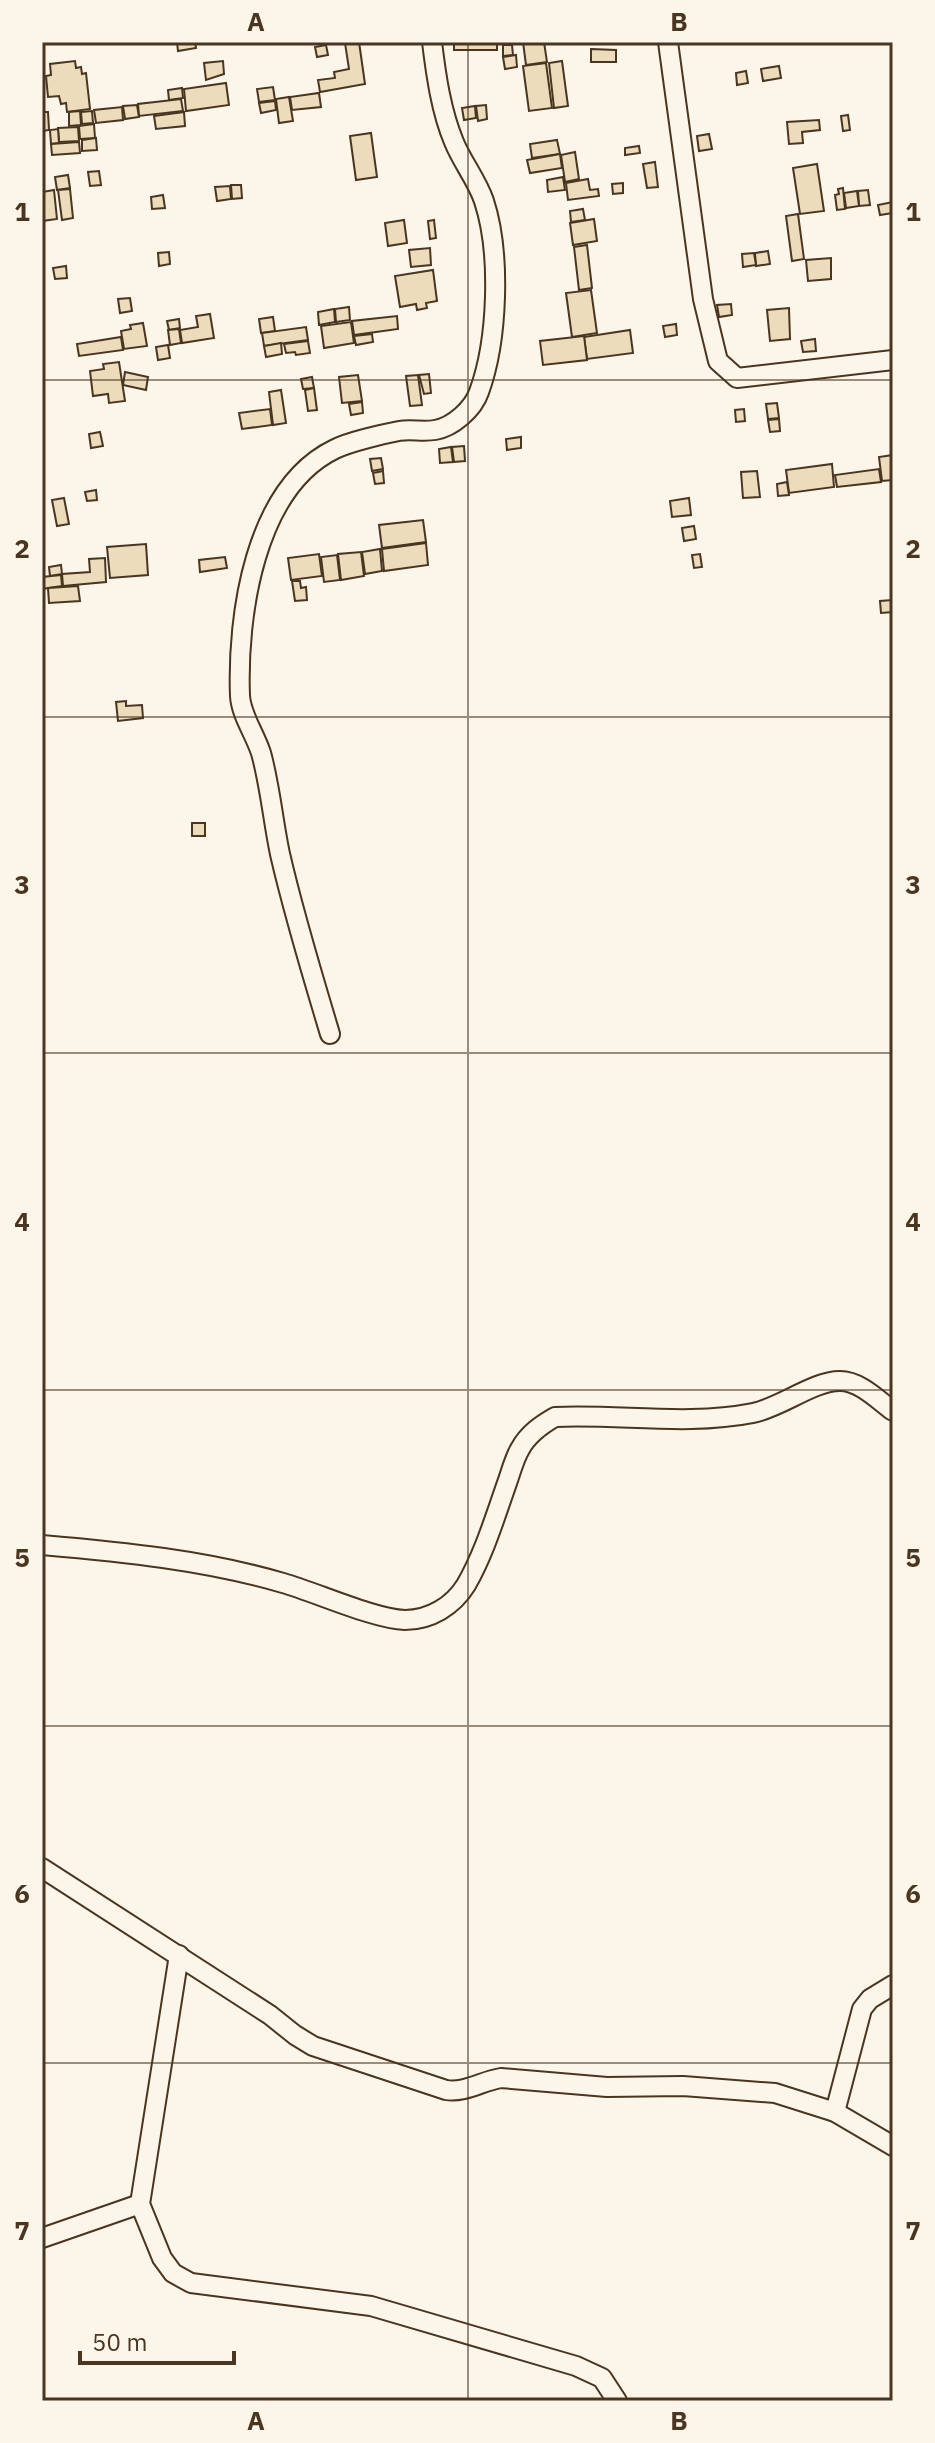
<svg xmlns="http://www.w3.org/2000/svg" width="935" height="2443" viewBox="0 0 935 2443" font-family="'IBM Plex Sans',sans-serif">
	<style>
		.building { fill: #ecdcbc; stroke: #4a3520; stroke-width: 2 }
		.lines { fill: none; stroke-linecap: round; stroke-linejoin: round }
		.street-casing { stroke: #4a3520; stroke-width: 22 }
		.street { stroke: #fbf6e9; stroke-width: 18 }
		.grid { fill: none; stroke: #4a3520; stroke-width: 2; stroke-opacity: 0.55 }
		.neatline { fill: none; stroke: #4a3520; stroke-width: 3 }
		.grid-label { font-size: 26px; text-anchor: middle; font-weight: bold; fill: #4a3520 }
	</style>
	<rect width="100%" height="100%" fill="#fbf6e9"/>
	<!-- building -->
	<g class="building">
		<path d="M177,42H195L196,48L178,51Z"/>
		<path d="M359,42L365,84L320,92L318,80L335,78L334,72L349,69L345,43Z"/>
		<rect x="454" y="42" width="43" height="8"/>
		<path d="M523,42H544L547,62L526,65Z"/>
		<path d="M326,45L328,55L317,57L315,47Z"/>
		<path d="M503,45H512L513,55L503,56Z"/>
		<path d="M591,49L616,50V62H591Z"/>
		<path d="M516,55L517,67L505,69L503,57Z"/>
		<path d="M75,61L76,68L81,67L82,74L86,73L90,109L67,112L66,103L61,104L59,96L48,97L46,76L51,75L50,64Z"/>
		<path d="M223,61L224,74L206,80L204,63Z"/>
		<path d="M562,61L568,106L554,108L549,63Z"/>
		<path d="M546,63L552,108L529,111L523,66Z"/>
		<path d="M779,66L781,78L763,81L761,69Z"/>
		<path d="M746,71L748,83L737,85L736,73Z"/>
		<path d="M226,83L229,105L186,111L184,89Z"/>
		<path d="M273,87L275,100L259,102L257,89Z"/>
		<path d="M182,88L183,98L169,100L168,90Z"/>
		<path d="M319,93L321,107L292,110L290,97Z"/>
		<path d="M289,97L293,121L279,123L276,99Z"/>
		<path d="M181,99L183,111L139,116L138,104Z"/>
		<path d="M275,101L276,110L261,113L259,103Z"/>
		<path d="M137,105L139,117L125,119L123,106Z"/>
		<path d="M486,105L487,119L478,121L476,106Z"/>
		<path d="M475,106L476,118L464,120L462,108Z"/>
		<path d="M122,107L123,120L96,123L94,110Z"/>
		<path d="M80,111L81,125L69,126V112Z"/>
		<path d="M92,111L93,123L82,124L81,112Z"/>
		<path d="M42,112H48L49,130L42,131Z"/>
		<path d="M184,112L185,126L156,129L154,116Z"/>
		<path d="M848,115L850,130L843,131L841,116Z"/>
		<path d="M819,120L820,130L802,132L803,143L789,144L787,122Z"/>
		<path d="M94,124L95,138L80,139L79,126Z"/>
		<path d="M78,127L79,141L59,142L58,128Z"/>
		<path d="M58,129L59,143L51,144L50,130Z"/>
		<path d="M371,133L377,177L356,180L350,136Z"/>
		<path d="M709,134L712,149L699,151L697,136Z"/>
		<path d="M96,138L97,150L82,151V140Z"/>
		<path d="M557,140L560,154L532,158L530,144Z"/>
		<path d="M79,142L80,153L52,155L51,144Z"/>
		<path d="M639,146L640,153L625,155V148Z"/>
		<path d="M575,152L579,179L565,182L561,155Z"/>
		<path d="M560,154L562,168L530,173L527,160Z"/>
		<path d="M655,162L658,187L647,188L643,164Z"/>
		<path d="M817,164L824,211L800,214L793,168Z"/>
		<path d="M99,171L101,185L90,186L88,172Z"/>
		<path d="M68,175L70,188L57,190L55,177Z"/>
		<path d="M563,177L565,190L548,192L547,180Z"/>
		<path d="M588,179L590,190L598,189L599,196L568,200L566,183Z"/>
		<path d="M623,183V193L613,194L612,184Z"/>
		<path d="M231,185H241L242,198L232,199Z"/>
		<path d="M230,186L231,199L217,201L215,187Z"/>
		<path d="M843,188L845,209L837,210L835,195L839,194L838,189Z"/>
		<path d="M70,189L73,218L62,220L58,190Z"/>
		<path d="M54,190L57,219L42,221V192Z"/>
		<path d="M868,190L870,205L859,206L858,191Z"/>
		<path d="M857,191L859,206L846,208L844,193Z"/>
		<path d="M163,195L165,208L152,209L151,197Z"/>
		<path d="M893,202V213L880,215L878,205Z"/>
		<path d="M583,209L585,220L571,222L570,211Z"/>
		<path d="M798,214L804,259L792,261L786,216Z"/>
		<path d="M594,219L597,241L573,245L570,223Z"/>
		<path d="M404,220L407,243L388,246L385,223Z"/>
		<path d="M434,220L436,238L430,239L428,221Z"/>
		<path d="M587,245L592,288L579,290L574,247Z"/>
		<path d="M430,248L431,265L411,267L409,250Z"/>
		<path d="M768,251L770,264L756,266L755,253Z"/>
		<path d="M169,252L170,264L159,266L158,253Z"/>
		<path d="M754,253L756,265L743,267L742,254Z"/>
		<path d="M831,258V279L808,281L806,260Z"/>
		<path d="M66,266L67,278L55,279L53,268Z"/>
		<path d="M433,270L437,301L426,303L427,308L417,310L416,304L400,307L395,276Z"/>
		<path d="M591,290L597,333L572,337L566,293Z"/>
		<path d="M130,298L132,311L120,313L118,299Z"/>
		<path d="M731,304L732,315L719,317L717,305Z"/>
		<path d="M349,307L350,320L336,322L335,309Z"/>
		<path d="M789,308L790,339L770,341L767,310Z"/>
		<path d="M334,309L335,322L319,325L318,312Z"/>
		<path d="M210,314L214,338L182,343L180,330L198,327L196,316Z"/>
		<path d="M397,316L398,329L354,335L352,321Z"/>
		<path d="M273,317L275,331L261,333L259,319Z"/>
		<path d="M179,319L180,328L169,330L167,321Z"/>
		<path d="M351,322L354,343L324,348L321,326Z"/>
		<path d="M143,323L147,346L124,349L121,331L131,329L130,325Z"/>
		<path d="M676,324L677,335L665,337L663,326Z"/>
		<path d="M306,327L308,340L264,346L262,333Z"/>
		<path d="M179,329L181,343L170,345L168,330Z"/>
		<path d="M630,330L633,353L587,359L584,337Z"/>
		<path d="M372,334L373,342L356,345L354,336Z"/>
		<path d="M584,336L587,360L543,365L540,341Z"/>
		<path d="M121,337L123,350L79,356L77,344Z"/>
		<path d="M815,339L816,351L803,352L801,341Z"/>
		<path d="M308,341L310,353L296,355L295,352L286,353L284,344Z"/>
		<path d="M281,343L282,354L266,357L264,346Z"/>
		<path d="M168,345L170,358L158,360L156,347Z"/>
		<path d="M119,362L125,401L109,403L108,394L93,396L90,371L104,369L103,364Z"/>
		<path d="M125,372L148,377L146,390L123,385Z"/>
		<path d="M429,374L431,393L424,394L419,375Z"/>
		<path d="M358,375L362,401L342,403L339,377Z"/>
		<path d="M418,375L422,405L410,406L406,376Z"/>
		<path d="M312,377L314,388L303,389L301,379Z"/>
		<path d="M314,388L317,410L308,411L305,390Z"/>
		<path d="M281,390L286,423L273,425L269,392Z"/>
		<path d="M362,402L363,413L351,415L349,404Z"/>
		<path d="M777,403L779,418L768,419L766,404Z"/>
		<path d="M270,409L272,425L242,429L239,413Z"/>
		<path d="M744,409L745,421L736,422L735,410Z"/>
		<path d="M779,419L780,431L770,432L768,420Z"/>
		<path d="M100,432L103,446L91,448L89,434Z"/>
		<path d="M521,437V448L507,450L506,439Z"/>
		<path d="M464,446L465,461L454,462L452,447Z"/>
		<path d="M451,447L453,462L440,463L439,449Z"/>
		<path d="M893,455V480L882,481L879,457Z"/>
		<path d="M381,458L383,469L372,471L370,459Z"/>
		<path d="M832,464L834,487L789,493L786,470Z"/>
		<path d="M879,469L881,482L837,487L835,475Z"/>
		<path d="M383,471L384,483L375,484L373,473Z"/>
		<path d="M757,471L760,497L743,498L741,472Z"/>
		<path d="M787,482L789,495L778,496L777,484Z"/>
		<path d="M96,490L97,500L87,501L85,492Z"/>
		<path d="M64,498L69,524L57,526L52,500Z"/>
		<path d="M689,498L691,515L672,517L670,501Z"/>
		<path d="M423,520L426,542L382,548L379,525Z"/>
		<path d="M694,526L696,539L684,541L682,528Z"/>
		<path d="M426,543L428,565L384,571L382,549Z"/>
		<path d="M146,544L148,575L110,578L107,547Z"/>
		<path d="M380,549L382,571L365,574L362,552Z"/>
		<path d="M361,552L364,576L341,580L338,554Z"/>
		<path d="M319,554L322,576L291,580L288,558Z"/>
		<path d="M700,554L702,567L694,568L692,555Z"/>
		<path d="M337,555L340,580L324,582L321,557Z"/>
		<path d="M225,557L227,568L200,572L199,560Z"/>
		<path d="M105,558L106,582L63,586L62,574L90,572L89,559Z"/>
		<path d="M61,565L62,574L50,576L49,567Z"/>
		<path d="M61,575L62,586L42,589V577Z"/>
		<path d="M292,581H300L301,588L306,587L307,600L295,601Z"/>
		<path d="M78,586L80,601L49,603L48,588Z"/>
		<path d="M892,600L893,612L881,613L880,601Z"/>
		<path d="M126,701V706L142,705L143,718L118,721L116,702Z"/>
		<rect x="192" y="823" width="13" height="13"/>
	</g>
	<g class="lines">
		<!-- street casing -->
		<g class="street-casing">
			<g id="street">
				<path d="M668,42L703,299L718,361L737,378L893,360"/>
				<path d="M330,1034C312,974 294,915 280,854C273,821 270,785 261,753C255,734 241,715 240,696C237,617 254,488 335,449C349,442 383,434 399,431C411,429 423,432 435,430C453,427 473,409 479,392C498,340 501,253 484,201C477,180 462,162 454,142C441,111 436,75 432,42"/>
				<path d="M42,1545C122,1552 205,1560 283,1583C315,1592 374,1619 405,1620C430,1620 453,1606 466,1585C484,1554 495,1517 507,1483C511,1472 514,1459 520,1449C528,1434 541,1425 555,1417C622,1414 687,1426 753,1413C782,1407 813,1381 840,1381C860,1381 878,1400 893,1411"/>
				<path d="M42,1868L270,2015L295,2035L313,2046L446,2090C465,2093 482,2081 501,2078L607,2087L683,2086L775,2093L835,2112L893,2146"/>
				<path d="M179,1955L140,2204L162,2258L173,2273L191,2283L371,2306L576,2366L602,2378L617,2401"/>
				<path d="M835,2112L862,2009L870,1999L893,1985"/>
				<path d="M42,2238L140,2204"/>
			</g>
		</g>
		<!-- street -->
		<use href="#street" class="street"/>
	</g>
	<!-- grid -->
	<path class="grid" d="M468,42V2401M42,380H893M42,717H893M42,1053H893M42,1390H893M42,1726H893M42,2063H893"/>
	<!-- border -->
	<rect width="935" height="2443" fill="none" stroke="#fbf6e9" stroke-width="88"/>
	<!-- scale -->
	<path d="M80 2351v12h154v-12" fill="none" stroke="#4a3520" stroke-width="4"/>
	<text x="92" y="2351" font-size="24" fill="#4a3520" stroke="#fbf6e9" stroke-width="6" paint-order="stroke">50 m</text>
	<rect x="44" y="44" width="847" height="2355" class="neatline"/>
	<g class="grid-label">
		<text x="256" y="31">A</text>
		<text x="679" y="31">B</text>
		<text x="22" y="221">1</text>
		<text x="913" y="221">1</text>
		<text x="22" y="558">2</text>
		<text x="913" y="558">2</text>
		<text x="22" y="894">3</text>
		<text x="913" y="894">3</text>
		<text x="22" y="1231">4</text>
		<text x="913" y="1231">4</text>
		<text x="22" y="1567">5</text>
		<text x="913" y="1567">5</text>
		<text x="22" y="1903">6</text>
		<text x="913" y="1903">6</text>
		<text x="22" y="2240">7</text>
		<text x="913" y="2240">7</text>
		<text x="256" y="2430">A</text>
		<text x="679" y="2430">B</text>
	</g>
</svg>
